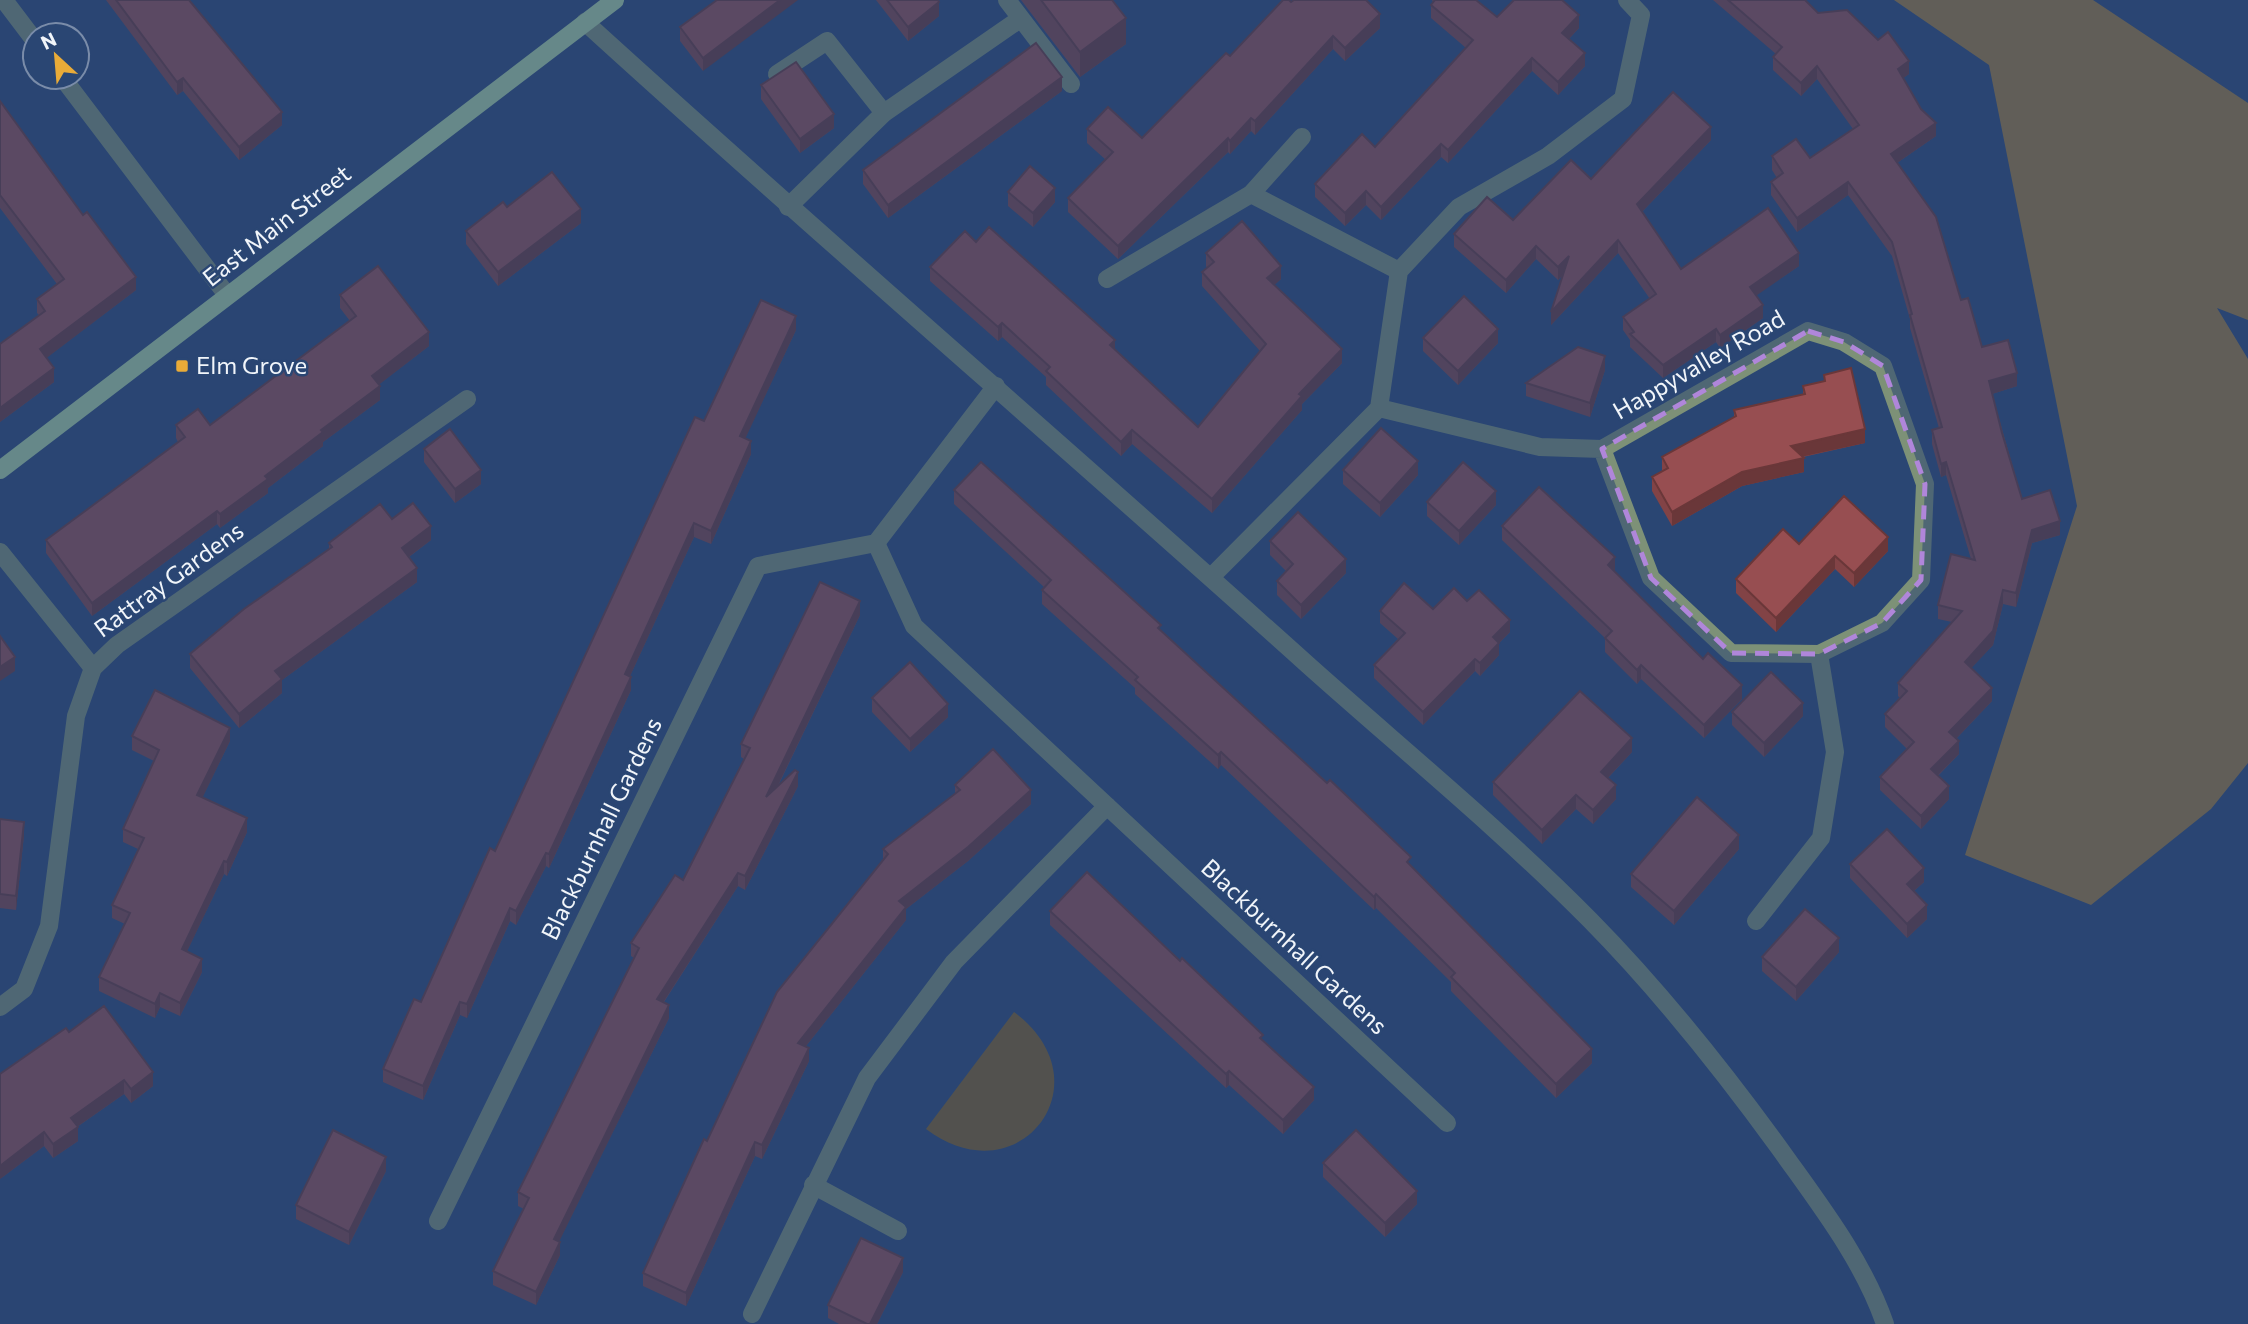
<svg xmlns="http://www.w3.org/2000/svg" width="2248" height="1324" viewBox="0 0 2248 1324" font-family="Commissioner,sans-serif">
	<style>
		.green { fill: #836123 }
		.forest { fill: #a47d39 }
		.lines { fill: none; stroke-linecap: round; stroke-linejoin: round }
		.minor { stroke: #7d9177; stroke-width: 18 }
		.major { stroke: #b0d9a4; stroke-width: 18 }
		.wall { fill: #824346 }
		.shaded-wall { fill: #6a3739 }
		.building { fill: #974e51; stroke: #6a3739; stroke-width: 2 }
		.marked { fill: none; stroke: #b086da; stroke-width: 5; stroke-dasharray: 14 9; stroke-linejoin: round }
		.poi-dot { fill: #e9ab38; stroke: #2a4673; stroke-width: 2.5 }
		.labels { text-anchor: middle; stroke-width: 5; stroke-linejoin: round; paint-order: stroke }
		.street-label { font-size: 24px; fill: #f1f5fa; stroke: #2a4673 }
		.poi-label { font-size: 24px; fill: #f1f5fa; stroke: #2a4673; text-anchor: start }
	</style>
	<rect width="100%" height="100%" fill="#2a4673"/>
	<!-- green -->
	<path class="green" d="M1014,1012C1109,1083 1018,1199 926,1129Z"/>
	<!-- forest -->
	<path class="forest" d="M1894,0H2093L2248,103V320L2217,308L2248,359V763L2211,809L2091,905L1965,855L2077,506L1989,65Z"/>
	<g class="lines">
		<!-- minor -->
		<g class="minor">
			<path d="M4,0L35,41"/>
			<path d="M1007,0L1071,84"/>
			<path d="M585,22C823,239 1068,449 1308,665C1402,749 1501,830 1590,920C1660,991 1722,1069 1780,1149C1819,1204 1863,1260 1885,1324"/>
			<path d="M777,74L827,41L884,113"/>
			<path d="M62,77L227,295"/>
			<path d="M1251,194L1399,271"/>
			<path d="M788,207L884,113L1020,19"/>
			<path d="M1107,279L1251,194L1302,137"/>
			<path d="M1379,408L1540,447L1602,449L1808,331L1844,342L1883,366L1925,484L1921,580L1882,623L1819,654L1731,653L1651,578L1602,449"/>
			<path d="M876,543L914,626L1447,1123"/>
			<path d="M0,552L93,668"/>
			<path d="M1212,576L1379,408L1399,271L1459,207L1548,156L1623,99L1641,15L1627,0"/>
			<path d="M1756,921L1821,838L1835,752L1819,654"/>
			<path d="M0,1007L24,989L49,926L76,716L93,668L117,645L467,399"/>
			<path d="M813,1185L898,1231"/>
			<path d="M438,1221L758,566L876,543L996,386"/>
			<path d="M752,1314L867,1078L954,962L1107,806"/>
		</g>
		<!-- major -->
		<path class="major" d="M0,470L615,0"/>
	</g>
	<!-- wall -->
	<g class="wall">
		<path d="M106,0H189L282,125L239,160L183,91L177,95Z"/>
		<path d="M717,0L703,71L680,41V27Z"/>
		<path d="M876,0H938L939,16L908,41Z"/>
		<path d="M1021,0H1112L1126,44L1080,77Z"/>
		<path d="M1432,0H1476L1497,17L1579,28L1569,39L1585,66L1558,95L1532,71L1448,163L1441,157L1381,220L1366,205L1345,226L1315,197V184L1375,147L1466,48L1431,18V5L1433,2Z"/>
		<path d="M1713,0H1805L1818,13L1909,74L1903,78L1936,136L1897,163L1982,347L2017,386L1992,394L2022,499L2060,535L2032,543L2016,607L2003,604L1993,645L1971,668L1992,701L1956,739L1959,754L1938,776L1949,799L1921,829L1880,790V777L1907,749L1885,727V714L1900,698L1898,696V683L1952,622L1938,619V605L1971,559L1946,475L1941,477L1932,444V430L1939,428L1910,328V319L1892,256L1848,195L1797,232L1771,195V182L1777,178L1772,170V156L1810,158L1853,129L1817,79L1801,96L1773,70V57L1776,54Z"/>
		<path d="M1291,2L1380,28L1345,61L1333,49L1255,135L1251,131L1230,154L1228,152L1118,259L1068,212V198L1106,160L1087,143V129L1142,138L1230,56Z"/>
		<path d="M761,85L834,128L800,153L761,99Z"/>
		<path d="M1062,91L888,218L863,184V170Z"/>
		<path d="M0,101L136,290L46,358L54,382L0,422V344L39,315L37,313V299L57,284L0,208Z"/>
		<path d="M1711,140L1642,212L1681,269L1799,266L1756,295L1763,318L1720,348L1716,342L1663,378L1630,347V340L1623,330V317L1650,299L1618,253L1551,325L1563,275L1558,280L1536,259L1506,293L1454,247V234L1513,220L1591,179Z"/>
		<path d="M1008,192L1055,202L1033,227L1008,206Z"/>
		<path d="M507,207L581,223L498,286L466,244V231Z"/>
		<path d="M976,242L1115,350L1198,427L1260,351L1202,286V272L1207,268L1206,266V253L1281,279L1274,285L1342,363L1302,404V410L1212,513L1132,444L1121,456L1046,385V377L1002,337L998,341L930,281V267Z"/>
		<path d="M340,295L429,346L378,385L380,400L323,442V446L268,488V493L220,528L217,524L92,616L46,553V540L178,442L176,438V425H210L350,321L340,308Z"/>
		<path d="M796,330L745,438L751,454L711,544L694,537L630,676L631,690L549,868L546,866L516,925L510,921L467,1018L460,1015L423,1100L383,1082V1069L421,1002L495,851L704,421Z"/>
		<path d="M1423,338L1498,343L1458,385L1423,351Z"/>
		<path d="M1605,370L1590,417L1526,396V383Z"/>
		<path d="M1824,375L1865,443L1803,457L1804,472L1742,486L1672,526L1652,491V477L1662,472V457L1734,417V410L1803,395V386L1824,381Z"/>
		<path d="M424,449L481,484L455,503L424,462Z"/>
		<path d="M1343,470L1418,475L1380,517L1343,484Z"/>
		<path d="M954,490L1161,631L1411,866L1592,1063L1556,1098L1451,991V982L1376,908L1374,910L1221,765L1218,769L1135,694V688L1042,604V590L1044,587L954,504Z"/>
		<path d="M1427,502L1496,505L1459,545L1427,516Z"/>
		<path d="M392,519L431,540L409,557L417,582L282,680V693L239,728L190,668V654L329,549V543Z"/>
		<path d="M1502,526L1615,571L1614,572L1742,699L1704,738L1641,679L1637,684L1605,652V638L1502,540Z"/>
		<path d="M1270,541L1346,573L1301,619L1277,595V581L1286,571L1270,555Z"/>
		<path d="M1799,544L1888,551L1854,587L1835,569L1776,632L1736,593V579Z"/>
		<path d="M1467,601L1510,632L1499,643V655L1480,676L1475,671L1423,725L1374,678V665L1398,639L1380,623V611L1433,609Z"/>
		<path d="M860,615L778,786H798L745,890L738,886L664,1002L669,1018L559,1241L560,1255L536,1305L493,1285V1271L524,1209L518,1206V1192L634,958L631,956V943L683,880L744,759L741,757V744Z"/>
		<path d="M872,698L948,717L910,752L872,712Z"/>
		<path d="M1732,712L1803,716L1764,757L1732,725Z"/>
		<path d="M132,736L230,741L202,798L247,832L227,876L224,874L187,951L202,972L180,1016L160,1007L155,1018L99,991V977L125,924L112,918V905L138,849L123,842V829L154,761L132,750Z"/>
		<path d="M1632,752L1608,778L1616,799L1593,824L1576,809L1542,844L1493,795V782Z"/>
		<path d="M955,785L1031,804L968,861L906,909V920L806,1046L809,1061L762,1159L755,1156L686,1306L643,1286V1273L707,1141L883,860V849L955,794Z"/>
		<path d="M0,819L24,835L16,910L0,908Z"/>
		<path d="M1739,849L1674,925L1631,887V874Z"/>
		<path d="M1850,864L1924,882L1914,891L1927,919L1907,938L1850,878Z"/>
		<path d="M1050,911L1263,1040L1314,1100L1283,1134L1229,1085L1226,1088L1050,925Z"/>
		<path d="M1839,952L1796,1001L1762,971V957Z"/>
		<path d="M69,1032L153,1086L131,1103L124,1094L77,1127L78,1141L53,1158L44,1146L0,1179Z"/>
		<path d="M1323,1163L1417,1204L1385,1237L1323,1177Z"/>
		<path d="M386,1171L349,1245L296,1219V1205Z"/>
		<path d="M903,1272L877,1324H839L828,1318V1305Z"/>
	</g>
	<!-- shaded-wall -->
	<g class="shaded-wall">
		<path d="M780,0H798L703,71V58Z"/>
		<path d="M939,2V16L908,41V27Z"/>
		<path d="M1380,14V28L1345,61V48Z"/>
		<path d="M1579,15V28L1562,46V33Z"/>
		<path d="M1126,18V44L1080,77V52Z"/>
		<path d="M1333,36V49L1255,135V121Z"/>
		<path d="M1585,53V66L1558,95V82Z"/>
		<path d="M1532,58V71L1448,163V150Z"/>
		<path d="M1909,61V74L1898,82V69Z"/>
		<path d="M1817,66V79L1801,96V83Z"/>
		<path d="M1062,77V91L888,218V205Z"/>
		<path d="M183,78V91L177,95V82Z"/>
		<path d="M282,112V125L239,160V147Z"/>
		<path d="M834,114V128L800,153V139Z"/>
		<path d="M1251,118V131L1230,154V141Z"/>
		<path d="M1936,123V136L1891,167V154Z"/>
		<path d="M1711,127V140L1637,217V204Z"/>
		<path d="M1228,138V152L1118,259V246Z"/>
		<path d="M1441,144V157L1381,220V207Z"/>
		<path d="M1848,182V195L1797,232V218Z"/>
		<path d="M1055,188V202L1033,227V213Z"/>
		<path d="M1366,191V205L1345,226V213Z"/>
		<path d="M581,209V223L498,286V272Z"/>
		<path d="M1618,240V253L1551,325V312Z"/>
		<path d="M1536,246V259L1506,293V280Z"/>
		<path d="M1799,253V266L1750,300V287Z"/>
		<path d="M1569,256V269L1558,280V267Z"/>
		<path d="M1281,266V279L1267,292V278Z"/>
		<path d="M136,277V290L40,363V349Z"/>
		<path d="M1763,305V318L1720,348V335Z"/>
		<path d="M796,316V330L740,450V436Z"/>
		<path d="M1002,323V337L998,341V327Z"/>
		<path d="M1498,329V343L1458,385V371Z"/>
		<path d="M1716,329V342L1663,378V365Z"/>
		<path d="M429,332V346L372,390V376Z"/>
		<path d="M1115,340V354L1110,345Z"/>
		<path d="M1342,349V363L1302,404V410L1212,513V499L1299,394Z"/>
		<path d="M1605,356V370L1590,417V403Z"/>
		<path d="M54,368V382L0,422V408Z"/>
		<path d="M2017,373V386L1989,395V381Z"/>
		<path d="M380,386V400L323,442V446L268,488V493L220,528V514L321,430Z"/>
		<path d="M1865,429V443L1791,459V446Z"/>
		<path d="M1132,430V444L1121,456V442Z"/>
		<path d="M751,441V454L711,544V531Z"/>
		<path d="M1804,458V472L1742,486L1672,526V512L1742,472Z"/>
		<path d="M1418,461V475L1380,517V503Z"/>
		<path d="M1946,462V475L1941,477V464Z"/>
		<path d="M481,470V484L455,503V489Z"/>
		<path d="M1496,491V505L1459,545V531Z"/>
		<path d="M217,511V524L92,616V603Z"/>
		<path d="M2060,521V535L2032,543L2016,607V593L2032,530Z"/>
		<path d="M694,523V537L625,687V674Z"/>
		<path d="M431,526V540L402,562V548Z"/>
		<path d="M1888,537V551L1854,587V573Z"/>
		<path d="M1835,556V569L1776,632V618Z"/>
		<path d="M1615,557V571L1608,579V565Z"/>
		<path d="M1346,559V573L1301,619V605Z"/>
		<path d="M417,568V582L282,680V693L239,728V714L275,671Z"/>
		<path d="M2003,590V604L1993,645L1965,675V662Z"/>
		<path d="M860,601V615L766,810V797Z"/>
		<path d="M1510,620V632L1499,643V655L1480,676V663L1493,637Z"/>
		<path d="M15,657V671L0,681V667Z"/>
		<path d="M1475,659V671L1423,725V712Z"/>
		<path d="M1641,665V679L1637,684V670Z"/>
		<path d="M631,677V690L549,868V854Z"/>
		<path d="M1742,685V699L1704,738V725Z"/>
		<path d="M1992,688V701L1949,746V732Z"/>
		<path d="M1803,703V716L1764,757V743Z"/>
		<path d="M948,704V717L910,752V739Z"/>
		<path d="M230,728V741L197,809V795Z"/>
		<path d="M1632,738V752L1601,785V772Z"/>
		<path d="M1959,741V754L1931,782V769Z"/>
		<path d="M1221,752V765L1218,769V755Z"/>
		<path d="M798,772V786L745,890V876Z"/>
		<path d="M1616,785V799L1593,824V810Z"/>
		<path d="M1949,786V799L1921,829V816Z"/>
		<path d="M1031,790V804L968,861L906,909V920L798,1056V1043L899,901Z"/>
		<path d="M1576,795V809L1542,844V830Z"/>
		<path d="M247,818V832L227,876V862Z"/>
		<path d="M24,822V835L16,910V896Z"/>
		<path d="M1739,835V849L1674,925V911Z"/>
		<path d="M546,853V866L516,925V911Z"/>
		<path d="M224,861V874L182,962V949Z"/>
		<path d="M1924,868V882L1907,897V884Z"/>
		<path d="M738,873V886L657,1012V999Z"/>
		<path d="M1376,894V908L1374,910V897Z"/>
		<path d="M1927,905V919L1907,938V924Z"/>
		<path d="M510,908V921L467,1018V1004Z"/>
		<path d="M1839,938V952L1796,1001V987Z"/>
		<path d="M202,959V972L180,1016V1003Z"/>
		<path d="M160,993V1007L155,1018V1004Z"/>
		<path d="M460,1002V1015L423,1100V1086Z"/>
		<path d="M669,1005V1018L554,1252V1239Z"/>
		<path d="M809,1048V1061L762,1159V1145Z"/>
		<path d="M1592,1049V1063L1556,1098V1084Z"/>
		<path d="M1229,1071V1085L1226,1088V1074Z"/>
		<path d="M153,1072V1086L131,1103V1089Z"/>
		<path d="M124,1080V1094L71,1131V1118Z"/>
		<path d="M1314,1087V1100L1283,1134V1120Z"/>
		<path d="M78,1127V1141L53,1158V1144Z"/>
		<path d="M44,1132V1146L0,1179V1166Z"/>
		<path d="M755,1142V1156L686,1306V1293Z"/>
		<path d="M386,1157V1171L349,1245V1232Z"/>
		<path d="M1417,1191V1204L1385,1237V1223Z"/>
		<path d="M560,1242V1255L536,1305V1292Z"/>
		<path d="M903,1258V1272L877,1324H870Z"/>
	</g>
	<!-- building -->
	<g class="building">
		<path d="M116,0H189L282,112L239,147L183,78L177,82Z"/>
		<path d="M717,0H780L703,58L680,27Z"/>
		<path d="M887,0H938L939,2L908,27Z"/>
		<path d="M1041,0H1112L1126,18L1080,52Z"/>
		<path d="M1283,0H1289L1291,2L1294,0H1366L1380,14L1345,48L1333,36L1255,121L1251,118L1230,141L1228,138L1118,246L1068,198L1113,152L1087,129L1108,107L1142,138L1226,53L1230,56Z"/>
		<path d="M1435,0H1476L1497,17L1514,0H1562L1579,15L1562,33L1585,53L1558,82L1532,58L1448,150L1441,144L1381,207L1366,191L1345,213L1315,184L1362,134L1375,147L1473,40L1431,5Z"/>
		<path d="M1728,0H1805L1818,13L1847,10L1878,40L1888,32L1909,61L1898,69L1921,109L1936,123L1891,154L1936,217L1961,300L1968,298L1982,347L2008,340L2017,373L1989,381L2002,433L2022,499L2050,490L2060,521L2032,530L2016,593L2003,590L1993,631L1965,662L1992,688L1949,732L1959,741L1931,769L1949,786L1921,816L1880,777L1914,742L1885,714L1907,691L1898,683L1962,611L1938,605L1951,554L1975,560L1946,462L1941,464L1932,430L1942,427L1910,315L1912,314L1892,242L1848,182L1797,218L1771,182L1783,173L1772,156L1796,139L1810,158L1859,125L1817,66L1801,83L1773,57L1782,47Z"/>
		<path d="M1036,43L1062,77L888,205L863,170Z"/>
		<path d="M796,62L834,114L800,139L761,85Z"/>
		<path d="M1673,92L1711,127L1637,204L1681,269L1768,208L1799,253L1750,287L1763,305L1720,335L1716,329L1663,365L1630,334L1634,332L1623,317L1656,294L1618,240L1551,312L1569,256L1558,267L1536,246L1506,280L1454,234L1487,197L1513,220L1571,160L1591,179Z"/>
		<path d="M0,101L83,215L87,212L136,277L40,349L54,368L0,408V344L45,311L37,299L64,279L0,195Z"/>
		<path d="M1030,166L1055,188L1033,213L1008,192Z"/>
		<path d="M552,172L581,209L498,272L466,231L503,202L507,207Z"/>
		<path d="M1242,221L1281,266L1267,278L1342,349L1299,394L1302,396L1212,499L1132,430L1121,442L1046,371L1050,367L1002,323L998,327L930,267L965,231L976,242L989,227L1115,340L1110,345L1198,427L1266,344L1202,272L1214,262L1206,253Z"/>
		<path d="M378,266L429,332L372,376L380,386L321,430L323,432L265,476L268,479L220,514L217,511L92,603L46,540L185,437L176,425L198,409L210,425L356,316L340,295Z"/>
		<path d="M1464,296L1498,329L1458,371L1423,338Z"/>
		<path d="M761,300L796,316L740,436L751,441L711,531L694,523L625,674L631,677L549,854L546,853L516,911L510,908L467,1004L460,1002L423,1086L383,1069L414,999L421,1002L490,848L495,851L695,417L704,421Z"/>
		<path d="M1578,347L1605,356L1590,403L1526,383Z"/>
		<path d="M1851,368L1865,429L1791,446L1804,458L1742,472L1672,512L1652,477L1668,468L1662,457L1736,416L1734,410L1805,394L1803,386L1825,381L1824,375Z"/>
		<path d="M1381,428L1418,461L1380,503L1343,470Z"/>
		<path d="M450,429L481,470L455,489L424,449Z"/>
		<path d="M981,462L1161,625L1158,628L1327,783L1330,780L1411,857L1407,862L1592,1049L1556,1084L1451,977L1455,973L1376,894L1374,897L1221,752L1218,755L1135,680L1138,677L1042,590L1051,580L954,490Z"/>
		<path d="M1463,462L1496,491L1459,531L1427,502Z"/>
		<path d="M1539,487L1615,557L1608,565L1703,659L1708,653L1742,685L1704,725L1641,665L1637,670L1605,638L1612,631L1502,526Z"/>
		<path d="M1844,496L1888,537L1854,573L1835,556L1776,618L1736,579L1783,529L1799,544Z"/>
		<path d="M413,503L431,526L402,548L417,568L275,671L282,679L239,714L190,654L244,609L332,547L329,543L380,504L392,519Z"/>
		<path d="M1298,512L1346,559L1301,605L1277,581L1293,564L1270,541Z"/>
		<path d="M820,582L860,601L766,797L795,770L798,772L745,876L738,873L657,999L669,1005L554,1239L560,1242L536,1292L493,1271L529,1198L518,1192L639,948L631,943L675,875L683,880L750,748L741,744Z"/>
		<path d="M1404,583L1433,609L1454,588L1467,601L1479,590L1510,620L1493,637L1499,643L1480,663L1475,659L1423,712L1374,665L1405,633L1380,611Z"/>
		<path d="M0,636L15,657L0,667Z"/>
		<path d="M910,662L948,704L910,739L872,698Z"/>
		<path d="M1771,672L1803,703L1764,743L1732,712Z"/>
		<path d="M155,690L230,728L197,795L247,818L227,862L224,861L182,949L202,959L180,1003L160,993L155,1004L99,977L130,913L112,905L144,838L123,829L159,750L132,736Z"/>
		<path d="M1580,691L1632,738L1601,772L1616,785L1593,810L1576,795L1542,830L1493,782Z"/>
		<path d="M993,749L1031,790L968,847L899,901L906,907L798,1043L809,1048L762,1145L755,1142L686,1293L643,1273L704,1139L707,1141L777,992L888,854L883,849L960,790L955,785Z"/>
		<path d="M1697,797L1739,835L1674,911L1631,874Z"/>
		<path d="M0,819L24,822L16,896L0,894Z"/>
		<path d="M1887,829L1924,868L1907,884L1927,905L1907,924L1850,864Z"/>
		<path d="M1087,872L1180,961L1182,958L1263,1035L1260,1038L1314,1087L1283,1120L1229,1071L1226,1074L1050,911Z"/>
		<path d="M1805,909L1839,938L1796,987L1762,957Z"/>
		<path d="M104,1006L153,1072L131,1089L124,1080L71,1118L78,1127L53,1144L44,1132L0,1166V1074L66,1028L69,1032Z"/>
		<path d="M333,1130L386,1157L349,1232L296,1205Z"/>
		<path d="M1356,1130L1417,1191L1385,1223L1323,1163Z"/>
		<path d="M861,1238L903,1258L870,1324H867L828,1305Z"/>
	</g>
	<!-- marked area -->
	<path d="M0 0H2248V1324H0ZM1808,331L1844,342L1883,366L1925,484L1921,580L1882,623L1819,654L1731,653L1651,578L1602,449Z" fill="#2a4673" fill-opacity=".55" fill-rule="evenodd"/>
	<path class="marked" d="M1808,331L1844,342L1883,366L1925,484L1921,580L1882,623L1819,654L1731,653L1651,578L1602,449Z"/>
	<!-- markers -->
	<rect class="poi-dot" x="175" y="359" width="14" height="14" rx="3.5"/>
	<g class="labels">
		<!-- street labels -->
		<g class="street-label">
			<text transform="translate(277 226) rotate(-38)" y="8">East Main Street</text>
			<text transform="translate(1699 365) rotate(-30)" y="8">Happyvalley Road</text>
			<text transform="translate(169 580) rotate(-36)" y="8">Rattray Gardens</text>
			<text transform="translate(602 829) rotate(-64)" y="8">Blackburnhall Gardens</text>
			<text transform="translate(1294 947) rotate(43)" y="8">Blackburnhall Gardens</text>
		</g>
		<!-- poi labels -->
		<g class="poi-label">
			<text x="196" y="374">Elm Grove</text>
		</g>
	</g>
	<!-- north arrow -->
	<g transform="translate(56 56) rotate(334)"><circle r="33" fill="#2a4673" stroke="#7a8ca9" stroke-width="2"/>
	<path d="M0-5L12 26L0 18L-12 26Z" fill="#e9ab38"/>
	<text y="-10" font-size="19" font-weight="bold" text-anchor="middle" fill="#f1f5fa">N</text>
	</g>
</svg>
